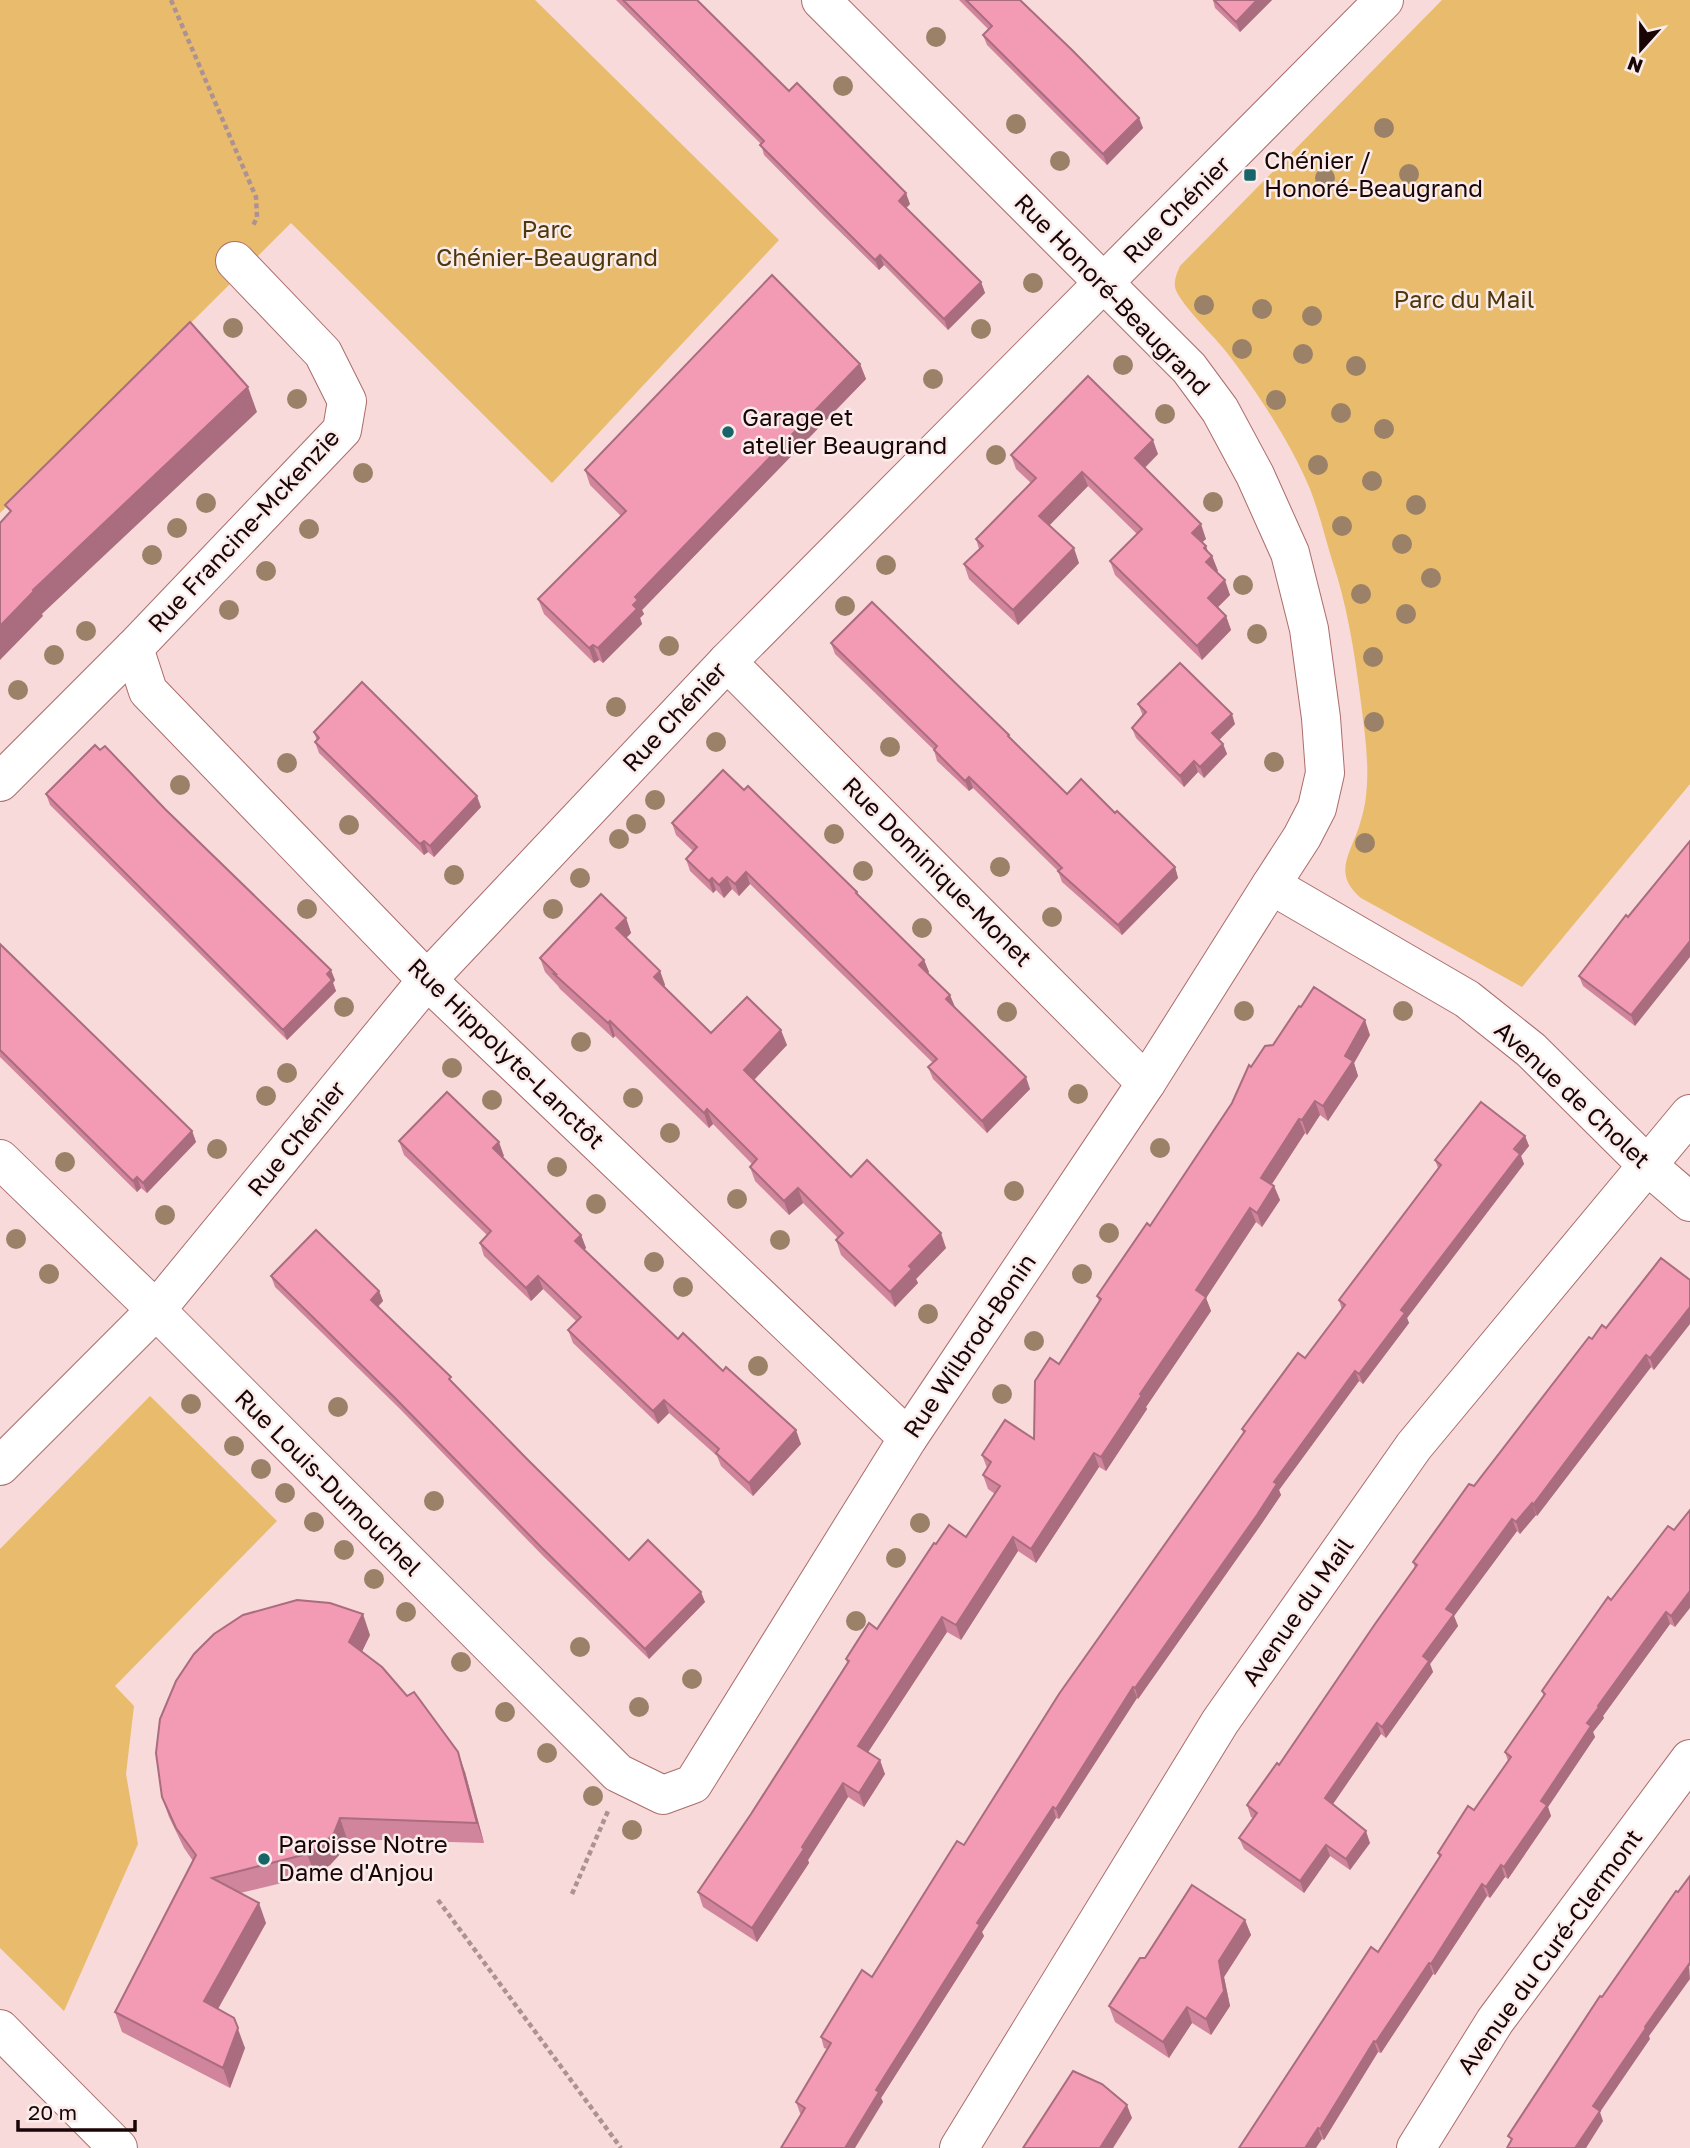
<svg xmlns="http://www.w3.org/2000/svg" width="1690" height="2148" viewBox="0 0 1690 2148" font-family="'Golos Text',sans-serif">
	<style>
		.green { fill: #e8bc6c }
		.lines { fill: none; stroke-linecap: round; stroke-linejoin: round }
		.street-casing { stroke: #ab6d6c; stroke-width: 40 }
		.secondary-casing { stroke: #ab6d6c; stroke-width: 40 }
		.path { stroke: #ac9292; stroke-width: 4.5; stroke-dasharray: 5 3.5; stroke-linecap: butt }
		.street { stroke: #fff; stroke-width: 38 }
		.secondary { stroke: #fff; stroke-width: 38 }
		.tree { fill: #9b8168 }
		.wall { fill: #d1859c }
		.shaded-wall { fill: #aa6c7f }
		.building { fill: #f39bb5; stroke: #aa6c7f; stroke-width: 2 }
		.poi-dot { fill: #176569; stroke: #faeceb; stroke-width: 2.5 }
		.labels { text-anchor: middle; stroke-width: 5; stroke-linejoin: round; paint-order: stroke }
		.poi-label { font-size: 24px; fill: #1a0506; stroke: #faeceb; text-anchor: start }
		.street-label { font-size: 24px; fill: #1a0506; stroke: #faeceb }
		.park-label { font-size: 24px; fill: #4f380b; stroke: #faeceb }
	</style>
	<rect width="100%" height="100%" fill="#f7dad9"/>
	<!-- green -->
	<g class="green">
		<path d="M0,0H535L779,240L552,483L291,223L0,513Z"/>
		<path d="M1442,0H1690V784L1522,987L1361,898C1333,874 1349,856 1359,827C1362,817 1365,806 1366,796C1370,762 1364,729 1360,695C1354,649 1347,605 1332,560C1325,537 1319,512 1310,489C1291,443 1255,388 1224,349C1213,335 1178,302 1175,287C1174,279 1177,273 1180,266Z"/>
		<path d="M150,1396L277,1521L115,1686L134,1706L126,1774L138,1844L64,2011L0,1948V1549Z"/>
	</g>
	<g class="lines">
		<!-- street casing -->
		<g class="street-casing">
			<g id="street">
				<path d="M134,648L148,691L427,980L908,1438"/>
				<path d="M727,662L1146,1083"/>
				<path d="M0,782L134,648L342,430L347,401L323,353L235,261"/>
				<path d="M0,1159L156,1310L618,1773L663,1795L693,1784L908,1438L1146,1083L1271,885"/>
				<path d="M0,1466L156,1310L427,980L727,662L1384,0"/>
				<path d="M0,2029L118,2148"/>
				<path d="M959,2148L1220,1722L1414,1446L1690,1114"/>
				<path d="M1416,2148L1495,2021L1690,1759"/>
			</g>
		</g>
		<!-- secondary casing -->
		<g class="secondary-casing">
			<path id="secondary" d="M821,0L1189,368L1220,410L1255,475L1290,553L1309,629L1321,718L1325,773L1317,808L1302,837L1271,885L1467,999L1531,1050L1647,1165L1690,1202"/>
		</g>
		<!-- path -->
		<g class="path">
			<path d="M171,0L256,197L257,217L253,226"/>
			<path d="M572,1894L608,1811"/>
			<path d="M438,1900L621,2148"/>
		</g>
		<!-- street -->
		<use href="#street" class="street"/>
		<!-- secondary -->
		<use href="#secondary" class="secondary"/>
	</g>
	<!-- trees -->
	<g class="tree">
		<circle cx="936" cy="37" r="10"/>
		<circle cx="843" cy="86" r="10"/>
		<circle cx="1016" cy="124" r="10"/>
		<circle cx="1384" cy="128" r="10"/>
		<circle cx="1060" cy="161" r="10"/>
		<circle cx="1409" cy="174" r="10"/>
		<circle cx="1325" cy="178" r="10"/>
		<circle cx="1033" cy="283" r="10"/>
		<circle cx="1204" cy="305" r="10"/>
		<circle cx="1262" cy="309" r="10"/>
		<circle cx="1312" cy="316" r="10"/>
		<circle cx="233" cy="328" r="10"/>
		<circle cx="981" cy="329" r="10"/>
		<circle cx="1242" cy="349" r="10"/>
		<circle cx="1303" cy="354" r="10"/>
		<circle cx="1123" cy="365" r="10"/>
		<circle cx="1356" cy="366" r="10"/>
		<circle cx="933" cy="379" r="10"/>
		<circle cx="297" cy="399" r="10"/>
		<circle cx="1276" cy="400" r="10"/>
		<circle cx="1341" cy="413" r="10"/>
		<circle cx="1165" cy="414" r="10"/>
		<circle cx="1384" cy="429" r="10"/>
		<circle cx="996" cy="455" r="10"/>
		<circle cx="1318" cy="465" r="10"/>
		<circle cx="363" cy="473" r="10"/>
		<circle cx="1372" cy="481" r="10"/>
		<circle cx="1213" cy="502" r="10"/>
		<circle cx="206" cy="503" r="10"/>
		<circle cx="1416" cy="505" r="10"/>
		<circle cx="1342" cy="526" r="10"/>
		<circle cx="177" cy="528" r="10"/>
		<circle cx="309" cy="529" r="10"/>
		<circle cx="1402" cy="544" r="10"/>
		<circle cx="152" cy="555" r="10"/>
		<circle cx="886" cy="565" r="10"/>
		<circle cx="266" cy="571" r="10"/>
		<circle cx="1431" cy="578" r="10"/>
		<circle cx="1243" cy="585" r="10"/>
		<circle cx="1361" cy="594" r="10"/>
		<circle cx="845" cy="606" r="10"/>
		<circle cx="229" cy="610" r="10"/>
		<circle cx="1406" cy="614" r="10"/>
		<circle cx="86" cy="631" r="10"/>
		<circle cx="1257" cy="634" r="10"/>
		<circle cx="669" cy="646" r="10"/>
		<circle cx="54" cy="655" r="10"/>
		<circle cx="1373" cy="657" r="10"/>
		<circle cx="18" cy="690" r="10"/>
		<circle cx="616" cy="707" r="10"/>
		<circle cx="1374" cy="722" r="10"/>
		<circle cx="716" cy="742" r="10"/>
		<circle cx="890" cy="747" r="10"/>
		<circle cx="1274" cy="762" r="10"/>
		<circle cx="287" cy="763" r="10"/>
		<circle cx="180" cy="785" r="10"/>
		<circle cx="655" cy="800" r="10"/>
		<circle cx="636" cy="824" r="10"/>
		<circle cx="349" cy="825" r="10"/>
		<circle cx="834" cy="834" r="10"/>
		<circle cx="619" cy="839" r="10"/>
		<circle cx="1365" cy="843" r="10"/>
		<circle cx="1000" cy="867" r="10"/>
		<circle cx="863" cy="871" r="10"/>
		<circle cx="454" cy="875" r="10"/>
		<circle cx="580" cy="878" r="10"/>
		<circle cx="307" cy="909" r="10"/>
		<circle cx="553" cy="909" r="10"/>
		<circle cx="1052" cy="917" r="10"/>
		<circle cx="922" cy="928" r="10"/>
		<circle cx="344" cy="1007" r="10"/>
		<circle cx="1244" cy="1011" r="10"/>
		<circle cx="1403" cy="1011" r="10"/>
		<circle cx="1007" cy="1012" r="10"/>
		<circle cx="581" cy="1042" r="10"/>
		<circle cx="452" cy="1068" r="10"/>
		<circle cx="287" cy="1073" r="10"/>
		<circle cx="1078" cy="1094" r="10"/>
		<circle cx="266" cy="1096" r="10"/>
		<circle cx="633" cy="1098" r="10"/>
		<circle cx="492" cy="1100" r="10"/>
		<circle cx="670" cy="1133" r="10"/>
		<circle cx="1160" cy="1148" r="10"/>
		<circle cx="217" cy="1149" r="10"/>
		<circle cx="65" cy="1162" r="10"/>
		<circle cx="557" cy="1167" r="10"/>
		<circle cx="1014" cy="1191" r="10"/>
		<circle cx="737" cy="1199" r="10"/>
		<circle cx="596" cy="1204" r="10"/>
		<circle cx="165" cy="1215" r="10"/>
		<circle cx="1109" cy="1233" r="10"/>
		<circle cx="16" cy="1239" r="10"/>
		<circle cx="780" cy="1240" r="10"/>
		<circle cx="654" cy="1262" r="10"/>
		<circle cx="49" cy="1274" r="10"/>
		<circle cx="1082" cy="1274" r="10"/>
		<circle cx="683" cy="1287" r="10"/>
		<circle cx="928" cy="1314" r="10"/>
		<circle cx="1034" cy="1341" r="10"/>
		<circle cx="758" cy="1366" r="10"/>
		<circle cx="1002" cy="1394" r="10"/>
		<circle cx="191" cy="1404" r="10"/>
		<circle cx="338" cy="1407" r="10"/>
		<circle cx="234" cy="1446" r="10"/>
		<circle cx="261" cy="1469" r="10"/>
		<circle cx="285" cy="1493" r="10"/>
		<circle cx="434" cy="1501" r="10"/>
		<circle cx="314" cy="1522" r="10"/>
		<circle cx="920" cy="1523" r="10"/>
		<circle cx="344" cy="1550" r="10"/>
		<circle cx="896" cy="1558" r="10"/>
		<circle cx="374" cy="1579" r="10"/>
		<circle cx="406" cy="1612" r="10"/>
		<circle cx="856" cy="1621" r="10"/>
		<circle cx="580" cy="1647" r="10"/>
		<circle cx="461" cy="1662" r="10"/>
		<circle cx="692" cy="1679" r="10"/>
		<circle cx="639" cy="1707" r="10"/>
		<circle cx="505" cy="1712" r="10"/>
		<circle cx="547" cy="1753" r="10"/>
		<circle cx="593" cy="1796" r="10"/>
		<circle cx="632" cy="1830" r="10"/>
	</g>
	<!-- wall -->
	<g class="wall">
		<path d="M616,0H697L789,91L910,204L906,208L981,282L985,293L948,330L884,265L879,270L824,216L764,155L761,144Z"/>
		<path d="M959,0H1020L1139,118L1143,128L1107,165L987,45L983,35L988,29Z"/>
		<path d="M1213,0H1272L1240,32L1215,8Z"/>
		<path d="M860,364L866,379L642,610L644,614L640,618L642,624L603,663L599,660L594,663L544,614L538,599L621,516L590,485L585,470Z"/>
		<path d="M1158,454L1145,468L1206,539L1202,542L1206,546L1208,552L1212,556L1218,571L1216,572L1230,595L1218,607L1226,616L1231,630L1202,660L1115,575L1110,561L1137,534L1088,486L1049,525L1079,563L1018,625L969,579L964,564L979,549L976,539L1031,483L1016,469L1011,455Z"/>
		<path d="M831,643L1011,740L1067,794L1115,813L1175,867L1178,878L1122,935L1062,882L1058,871L973,788L969,791L937,761L934,750L835,654Z"/>
		<path d="M1138,704L1235,724L1219,740L1223,744L1227,754L1204,778L1198,772L1184,787L1136,738L1132,728L1143,716Z"/>
		<path d="M314,732L481,807L434,857L428,852L424,855L319,753L315,742L317,741Z"/>
		<path d="M46,794L335,980L333,983L336,991L287,1040L50,805Z"/>
		<path d="M672,823L859,896L924,960L929,972L928,973L955,1007L1030,1089L987,1133L933,1079L928,1067L933,1063L750,884L739,896L732,889L724,898L716,890L713,893L690,871L686,859L693,851L676,835Z"/>
		<path d="M1626,915L1635,1026L1583,986L1579,976Z"/>
		<path d="M626,918L631,933L626,938L660,971L665,985L664,987L711,1033L787,1045L754,1080L851,1177L946,1248L916,1279L918,1283L895,1307L841,1255L836,1240L838,1238L803,1203L789,1215L755,1181L750,1167L752,1164L713,1124L709,1128L615,1036L613,1038L560,989L558,986L545,972L540,958Z"/>
		<path d="M0,944L192,1131L196,1142L147,1193L141,1188L137,1192L0,1057Z"/>
		<path d="M1370,1035L1354,1063L1358,1076L1328,1121L1320,1115L1307,1135L1305,1133L1272,1184L1274,1186L1280,1200L1262,1227L1256,1222L1206,1298L1211,1311L1146,1407L1147,1409L1106,1471L1099,1467L1036,1563L1018,1551L961,1640L947,1632L868,1752L885,1774L864,1807L848,1797L808,1860L809,1863L757,1942L703,1907L698,1892L751,1814L847,1663L846,1659L877,1629L936,1544L966,1537L995,1494L988,1489L983,1475L987,1468L982,1455L1034,1439L1059,1364L1099,1301L1097,1296L1150,1226L1232,1103L1251,1067Z"/>
		<path d="M1525,1136L1529,1146L1521,1156L1524,1164L1407,1318L1409,1323L1363,1384L1359,1381L1279,1490L1281,1495L1260,1526L1138,1699L1137,1698L1059,1819L1056,1818L982,1932L984,1936L881,2098L883,2102L801,2114L800,2113L796,2102L827,2049L824,2048L821,2037L872,1977L964,1845L1243,1433L1242,1429L1305,1358L1342,1310L1339,1300L1438,1168L1435,1160Z"/>
		<path d="M399,1141L504,1156L502,1157L581,1235L586,1248L584,1250L678,1339L801,1444L753,1496L721,1466L717,1456L669,1413L658,1424L573,1343L568,1330L576,1321L543,1289L531,1301L484,1256L480,1243L487,1235L404,1155Z"/>
		<path d="M1661,1258L1654,1370L1651,1367L1537,1516L1536,1515L1520,1534L1517,1531L1454,1616L1458,1626L1430,1664L1433,1672L1386,1738L1381,1734L1332,1804L1370,1843L1350,1870L1330,1856L1304,1893L1244,1849L1239,1838L1253,1818L1251,1817L1247,1805L1279,1765L1415,1568L1413,1562L1592,1339L1606,1328Z"/>
		<path d="M271,1276L379,1291L383,1301L378,1307L526,1458L629,1560L705,1602L649,1659L544,1557L399,1408L275,1287Z"/>
		<path d="M1668,1526L1675,1627L1670,1624L1603,1716L1604,1718L1593,1732L1595,1737L1548,1807L1551,1816L1508,1879L1505,1877L1490,1898L1487,1896L1435,1975L1433,1974L1381,2053L1378,2052L1324,2140L1322,2139L1239,2148L1378,1952L1439,1857L1438,1853L1474,1810L1508,1761L1505,1752L1544,1696L1542,1691Z"/>
		<path d="M370,1635L362,1651L465,1772L484,1843L347,1839L341,1853L330,1865L315,1875L240,1893L266,1923L218,2009L245,2048L230,2088L122,2032L115,2012L193,1861L184,1848L169,1817L162,1797Z"/>
		<path d="M1245,1920L1251,1935L1224,1977L1230,2006L1211,2035L1192,2023L1169,2058L1115,2022L1109,2006L1145,1958Z"/>
	</g>
	<!-- shaded-wall -->
	<g class="shaded-wall">
		<path d="M1257,0H1272L1240,32L1236,22Z"/>
		<path d="M1139,118L1143,128L1107,165L1103,154Z"/>
		<path d="M906,193L910,204L903,211L899,201Z"/>
		<path d="M880,255L884,265L879,270L875,260Z"/>
		<path d="M981,282L985,293L948,330L944,319Z"/>
		<path d="M860,364L866,379L642,610L644,614L640,618L642,624L603,663L598,648L635,597Z"/>
		<path d="M248,387L257,412L42,614L43,616L0,660V626L33,590Z"/>
		<path d="M1153,440L1158,454L1140,472L1135,458Z"/>
		<path d="M1082,472L1088,486L1045,530L1039,516Z"/>
		<path d="M1201,524L1206,539L1197,547L1192,533Z"/>
		<path d="M1206,546L1210,558L1212,556L1218,571L1211,577L1206,562L1204,548Z"/>
		<path d="M1074,548L1079,563L1018,625L1013,610Z"/>
		<path d="M1225,580L1230,595L1213,612L1208,598Z"/>
		<path d="M1226,616L1231,630L1202,660L1197,646Z"/>
		<path d="M593,645L599,660L594,663L589,648Z"/>
		<path d="M1232,714L1235,724L1216,743L1212,733Z"/>
		<path d="M1223,744L1227,754L1204,778L1200,767Z"/>
		<path d="M1194,761L1198,772L1184,787L1180,776Z"/>
		<path d="M969,777L973,788L969,791L965,781Z"/>
		<path d="M477,796L481,807L434,857L430,846Z"/>
		<path d="M424,841L428,852L424,855L420,844Z"/>
		<path d="M1175,867L1178,878L1122,935L1118,925Z"/>
		<path d="M746,872L750,884L739,896L735,884Z"/>
		<path d="M727,877L732,889L724,898L719,885Z"/>
		<path d="M712,878L716,890L713,893L709,881Z"/>
		<path d="M626,918L631,933L621,943L616,928Z"/>
		<path d="M1690,941V957L1635,1026L1631,1015Z"/>
		<path d="M924,960L929,972L924,977L919,965Z"/>
		<path d="M331,970L335,980L333,983L336,991L287,1040L283,1030Z"/>
		<path d="M660,971L665,985L659,992L654,977Z"/>
		<path d="M950,995L955,1007L946,999Z"/>
		<path d="M1365,1020L1370,1035L1354,1063L1358,1076L1328,1121L1323,1106L1345,1056Z"/>
		<path d="M610,1021L615,1036L613,1038L608,1023Z"/>
		<path d="M781,1030L787,1045L749,1085L744,1070Z"/>
		<path d="M1026,1077L1030,1089L987,1133L982,1121Z"/>
		<path d="M1315,1101L1320,1115L1307,1135L1302,1120Z"/>
		<path d="M707,1109L713,1124L709,1128L704,1113Z"/>
		<path d="M1299,1119L1305,1133L1266,1193L1261,1178Z"/>
		<path d="M192,1131L196,1142L147,1193L143,1183Z"/>
		<path d="M1525,1136L1529,1146L1521,1156L1524,1164L1407,1318L1409,1323L1363,1384L1359,1374L1401,1310Z"/>
		<path d="M499,1142L504,1156L498,1161L493,1148Z"/>
		<path d="M137,1177L141,1188L137,1192L133,1181Z"/>
		<path d="M1274,1186L1280,1200L1262,1227L1257,1213Z"/>
		<path d="M798,1188L803,1203L789,1215L784,1201Z"/>
		<path d="M1250,1208L1256,1222L1206,1298L1211,1311L1146,1407L1147,1409L1106,1471L1101,1457L1140,1394L1196,1290Z"/>
		<path d="M941,1233L946,1248L916,1279L918,1283L895,1307L890,1292L909,1266Z"/>
		<path d="M581,1235L586,1248L580,1254L575,1241Z"/>
		<path d="M538,1276L543,1289L531,1301L526,1288Z"/>
		<path d="M379,1291L383,1301L374,1310L371,1300Z"/>
		<path d="M1690,1307V1324L1654,1370L1650,1358Z"/>
		<path d="M1646,1355L1651,1367L1537,1516L1533,1505Z"/>
		<path d="M1355,1371L1359,1381L1279,1490L1281,1495L1260,1526L1138,1699L1135,1688L1274,1482Z"/>
		<path d="M664,1400L669,1413L658,1424L653,1411Z"/>
		<path d="M796,1430L801,1444L753,1496L749,1483Z"/>
		<path d="M1094,1453L1099,1467L1036,1563L1031,1549Z"/>
		<path d="M1532,1503L1536,1515L1520,1534L1516,1522Z"/>
		<path d="M1512,1519L1517,1531L1454,1616L1458,1626L1430,1664L1433,1672L1386,1738L1382,1727L1423,1656L1446,1609Z"/>
		<path d="M1013,1537L1018,1551L961,1640L956,1625Z"/>
		<path d="M1690,1591V1608L1675,1627L1671,1616Z"/>
		<path d="M701,1592L705,1602L649,1659L645,1649Z"/>
		<path d="M1666,1612L1670,1624L1603,1716L1604,1718L1593,1732L1595,1737L1548,1807L1551,1816L1508,1879L1504,1867L1541,1801L1598,1706Z"/>
		<path d="M363,1614L370,1635L357,1662L349,1642Z"/>
		<path d="M942,1617L947,1632L863,1760L858,1746Z"/>
		<path d="M1133,1687L1137,1698L1059,1819L1056,1809Z"/>
		<path d="M1377,1723L1381,1734L1329,1810L1325,1798Z"/>
		<path d="M458,1752L465,1772L484,1843L477,1823Z"/>
		<path d="M880,1760L885,1774L864,1807L859,1793Z"/>
		<path d="M843,1783L848,1797L808,1860L809,1863L757,1942L752,1928Z"/>
		<path d="M1053,1807L1056,1818L982,1932L984,1936L881,2098L883,2102L855,2148H845L876,2090L977,1923Z"/>
		<path d="M340,1818L347,1839L341,1853L330,1865L315,1875L307,1854Z"/>
		<path d="M1366,1831L1370,1843L1350,1870L1346,1859Z"/>
		<path d="M1326,1845L1330,1856L1304,1893L1300,1881Z"/>
		<path d="M1501,1865L1505,1877L1490,1898L1486,1887Z"/>
		<path d="M1482,1884L1487,1896L1435,1975L1431,1964Z"/>
		<path d="M259,1903L266,1923L211,2021L204,2001Z"/>
		<path d="M1245,1920L1251,1935L1224,1977L1230,2006L1211,2035L1206,2019L1219,1961Z"/>
		<path d="M1429,1963L1433,1974L1381,2053L1376,2042Z"/>
		<path d="M1689,1964L1690,1979L1649,2036L1650,2039L1600,2112L1603,2121L1586,2148H1575L1593,2106L1645,2027Z"/>
		<path d="M1187,2007L1192,2023L1169,2058L1163,2042Z"/>
		<path d="M234,2018L245,2048L230,2088L223,2068Z"/>
		<path d="M1374,2041L1378,2052L1324,2140L1320,2129Z"/>
		<path d="M1127,2105L1132,2118L1113,2148H1100Z"/>
		<path d="M1318,2128L1322,2139L1316,2148H1305Z"/>
	</g>
	<!-- building -->
	<g class="building">
		<path d="M623,0H697L789,91L797,83L906,193L899,201L981,282L944,319L880,255L875,260L760,145L764,141Z"/>
		<path d="M966,0H1020L1072,50L1139,118L1103,154L983,35L992,26Z"/>
		<path d="M1214,0H1257L1236,22Z"/>
		<path d="M772,275L860,364L635,597L638,600L633,605L637,609L598,648L593,645L589,648L538,599L626,511L585,470Z"/>
		<path d="M190,322L248,387L33,590L34,591L0,626V523L11,511L5,505Z"/>
		<path d="M1088,376L1153,440L1135,458L1201,524L1192,533L1206,546L1204,548L1212,556L1206,562L1225,580L1208,598L1226,616L1197,646L1110,561L1142,529L1082,472L1039,516L1074,548L1013,610L964,564L983,546L976,539L1036,478L1011,455Z"/>
		<path d="M872,602L1009,735L1008,736L1067,794L1081,779L1115,813L1117,811L1175,867L1118,925L1058,871L1062,868L969,777L965,781L934,750L937,746L831,643Z"/>
		<path d="M1180,663L1232,714L1212,733L1223,744L1200,767L1194,761L1180,776L1132,728L1146,712L1138,704Z"/>
		<path d="M362,682L477,796L430,846L424,841L420,844L315,742L319,738L314,732Z"/>
		<path d="M95,745L100,750L105,746L165,809L331,970L327,974L332,980L283,1030L46,794Z"/>
		<path d="M723,770L744,790L748,786L857,892L856,893L924,960L919,965L950,995L946,999L1026,1077L982,1121L928,1067L937,1059L746,872L735,884L727,877L719,885L712,878L709,881L686,859L697,847L672,823Z"/>
		<path d="M1690,841V941L1631,1015L1579,976L1626,915L1628,917Z"/>
		<path d="M601,894L626,918L616,928L660,971L654,977L711,1033L747,997L781,1030L744,1070L851,1177L867,1160L941,1233L909,1266L912,1269L890,1292L836,1240L843,1233L798,1188L784,1201L750,1167L757,1159L707,1109L704,1113L610,1021L608,1023L554,974H556L540,958Z"/>
		<path d="M0,944L192,1131L143,1183L137,1177L133,1181L0,1050Z"/>
		<path d="M1314,987L1365,1020L1345,1056L1353,1061L1323,1106L1315,1101L1302,1120L1299,1119L1261,1178L1274,1186L1257,1213L1250,1208L1196,1290L1206,1297L1140,1394L1142,1395L1101,1457L1094,1453L1031,1549L1013,1537L956,1625L942,1617L858,1746L880,1760L859,1793L843,1783L802,1847L804,1849L752,1928L698,1892L751,1814L849,1661L846,1659L869,1623L877,1629L934,1543L936,1544L949,1525L966,1537L1000,1486L983,1475L991,1462L982,1455L1005,1420L1034,1439L1035,1381L1050,1358L1059,1364L1101,1299L1097,1296L1147,1223L1150,1226L1232,1103L1249,1065L1251,1067L1265,1046L1273,1045L1299,1006L1301,1007Z"/>
		<path d="M447,1092L499,1142L493,1148L581,1235L575,1241L678,1339L683,1333L723,1371L726,1367L796,1430L749,1483L716,1453L719,1449L664,1400L653,1411L568,1330L581,1317L538,1276L526,1288L480,1243L491,1231L399,1141Z"/>
		<path d="M1481,1102L1525,1136L1514,1149L1520,1154L1401,1310L1405,1313L1359,1374L1355,1371L1274,1482L1277,1484L1257,1515L1135,1688L1133,1687L1056,1809L1053,1807L977,1923L980,1925L876,2090L879,2092L845,2148H781L805,2108L796,2102L831,2043L821,2037L862,1970L872,1977L957,1841L964,1845L1059,1694L1245,1431L1242,1429L1298,1353L1305,1358L1345,1305L1339,1300L1441,1165L1435,1160Z"/>
		<path d="M316,1230L379,1291L371,1300L451,1377L449,1379L526,1458L629,1560L648,1540L701,1592L645,1649L541,1547L395,1398L271,1276Z"/>
		<path d="M1661,1258L1690,1280V1307L1650,1358L1646,1355L1533,1505L1532,1503L1516,1522L1512,1519L1446,1609L1454,1614L1423,1656L1429,1661L1382,1727L1377,1723L1325,1798L1366,1831L1346,1859L1326,1845L1300,1881L1239,1838L1257,1813L1247,1805L1277,1763L1279,1765L1375,1624L1417,1565L1413,1562L1469,1484L1474,1486L1589,1337L1592,1339L1602,1325L1606,1328Z"/>
		<path d="M1690,1510V1591L1671,1616L1666,1612L1598,1706L1599,1707L1587,1723L1591,1726L1541,1801L1547,1805L1504,1867L1501,1865L1486,1887L1482,1884L1431,1964L1429,1963L1376,2042L1374,2041L1320,2129L1318,2128L1305,2148H1239L1371,1947L1378,1952L1441,1855L1438,1853L1468,1806L1474,1810L1511,1757L1505,1752L1545,1694L1542,1691L1553,1675L1608,1597L1611,1600L1668,1526L1674,1530Z"/>
		<path d="M297,1600L330,1603L363,1614L349,1642L382,1667L407,1696L414,1692L458,1752L477,1823L340,1818L334,1833L323,1845L307,1854L212,1878L259,1903L204,2001L234,2018L238,2028L223,2068L115,2012L196,1855L176,1828L162,1797L156,1753L160,1719L176,1681L194,1654L214,1634L243,1615Z"/>
		<path d="M1690,1876V1965L1689,1964L1645,2027L1646,2028L1593,2106L1600,2111L1575,2148H1507L1512,2139L1508,2136L1600,1996L1602,1997L1676,1891L1678,1892Z"/>
		<path d="M1192,1885L1245,1920L1219,1961L1224,1991L1206,2019L1187,2007L1163,2042L1109,2006L1140,1958H1145Z"/>
		<path d="M1073,2071L1102,2084L1127,2105L1100,2148H1023Z"/>
	</g>
	<!-- markers -->
	<g class="poi-dot">
		<rect x="1243" y="168" width="14" height="14" rx="3.5"/>
		<circle cx="728" cy="432" r="7"/>
		<circle cx="264" cy="1859" r="7"/>
	</g>
	<g class="labels">
		<!-- poi labels -->
		<g class="poi-label">
			<text x="1264" y="169">Chénier /<tspan x="1264" dy="28">Honoré-Beaugrand</tspan></text>
			<text x="742" y="426">Garage et<tspan x="742" dy="28">atelier Beaugrand</tspan></text>
			<text x="278" y="1853">Paroisse Notre<tspan x="278" dy="28">Dame d'Anjou</tspan></text>
		</g>
		<!-- street labels -->
		<g class="street-label">
			<text transform="translate(1177 210) rotate(-45)" y="8">Rue Chénier</text>
			<text transform="translate(1112 295) rotate(46)" y="8">Rue Honoré-Beaugrand</text>
			<text transform="translate(244 531) rotate(-47)" y="8">Rue Francine-Mckenzie</text>
			<text transform="translate(675 717) rotate(-47)" y="8">Rue Chénier</text>
			<text transform="translate(937 872) rotate(45)" y="8">Rue Dominique-Monet</text>
			<text transform="translate(506 1054) rotate(44)" y="8">Rue Hippolyte-Lanctôt</text>
			<text transform="translate(1572 1095) rotate(43)" y="8">Avenue de Cholet</text>
			<text transform="translate(297 1139) rotate(-51)" y="8">Rue Chénier</text>
			<text transform="translate(970 1346) rotate(-56)" y="8">Rue Wilbrod-Bonin</text>
			<text transform="translate(328 1483) rotate(45)" y="8">Rue Louis-Dumouchel</text>
			<text transform="translate(1298 1612) rotate(-55)" y="8">Avenue du Mail</text>
			<text transform="translate(1550 1952) rotate(-54)" y="8">Avenue du Curé-Clermont</text>
		</g>
		<!-- park labels -->
		<g class="park-label">
			<text x="547" y="238">Parc<tspan x="547" dy="28">Chénier-Beaugrand</tspan></text>
			<text x="1464" y="308">Parc du Mail</text>
		</g>
	</g>
	<!-- north arrow -->
	<g transform="translate(1641 49) rotate(201)" stroke="#faeceb" stroke-width="5" paint-order="stroke">
	<path d="M0-5L12 26L0 18L-12 26Z" fill="#1a0506"/>
	<text y="-10" font-size="19" font-weight="bold" text-anchor="middle" fill="#1a0506">N</text>
	</g>
	<!-- scale -->
	<path d="M18 2120v10h117v-10" fill="none" stroke="#1a0506" stroke-width="3.5"/>
	<text x="28" y="2120" font-size="21" fill="#1a0506" stroke="#faeceb" stroke-width="5" paint-order="stroke">20 m</text>
</svg>
